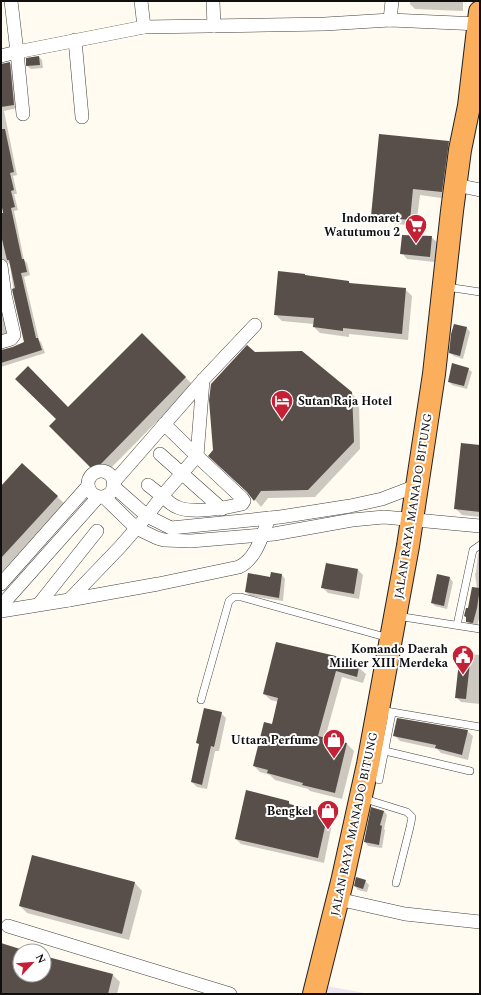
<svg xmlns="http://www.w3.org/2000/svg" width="481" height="995" viewBox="0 0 481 995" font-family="Spectral,serif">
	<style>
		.industrial { fill: #ece4ee }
		.shadow { fill: #0003 }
		.building { fill: #584f4b }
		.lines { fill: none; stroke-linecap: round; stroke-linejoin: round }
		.service-casing { stroke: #424242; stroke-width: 8 }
		.minor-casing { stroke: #424242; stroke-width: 14 }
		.trunk-casing { stroke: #202020; stroke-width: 24 }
		.service { stroke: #fff; stroke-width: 7 }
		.minor { stroke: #fff; stroke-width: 13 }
		.trunk { stroke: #fbaf5c; stroke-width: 22 }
		.labels { text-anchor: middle; stroke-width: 4; stroke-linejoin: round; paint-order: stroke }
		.poi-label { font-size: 12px; font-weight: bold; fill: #0f0f0f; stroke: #fff; text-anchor: end }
		.street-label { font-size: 12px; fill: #0f0f0f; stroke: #fff }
	</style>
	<rect width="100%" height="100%" fill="#fffbf1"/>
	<!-- industrial -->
	<path class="industrial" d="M326,986L370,994H324Z"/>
	<!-- shadow -->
	<g class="shadow">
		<path d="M410,1H463V11L415,9L410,4Z"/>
		<path d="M39,57L42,60L43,68L31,69L27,66Z"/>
		<path d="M10,63L13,67L17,108L4,111L17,175L13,176L17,194H14L18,210L14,211L24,260L27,263L30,275L24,277L39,340L41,342L45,353L1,367V351L25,342L14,293L10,265L8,262L1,263V214H5L1,198V64Z"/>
		<path d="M448,142L455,149L448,199L420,195L416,226L379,222L372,216Z"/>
		<path d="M431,237L437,242L435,262L407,259L402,253Z"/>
		<path d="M305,275L307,276L349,282L351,284L405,289L412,296L408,340L349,334V337L320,333L314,327V324L282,321L275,314Z"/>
		<path d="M1,305L8,333L1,336Z"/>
		<path d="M454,325L467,328L470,332L463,359L454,356L450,353Z"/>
		<path d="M142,334L193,385L102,477L50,426Z"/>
		<path d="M468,369L472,372L467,389L452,385L449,381Z"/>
		<path d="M351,393L359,401L360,449L315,497L268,498L261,507L214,450Z"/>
		<path d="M480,446V517L462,515L455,508Z"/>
		<path d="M22,464L65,504L1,573V487Z"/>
		<path d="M480,552V615L477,626L471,625L467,621V618L465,616L477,589L475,573H476L478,553Z"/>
		<path d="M358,570L363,575L359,599L328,593L322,587Z"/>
		<path d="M271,574L282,575L285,579L283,601L250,596L246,592L271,578Z"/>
		<path d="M450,578L453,582L447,609L435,606L432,603Z"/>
		<path d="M461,653L480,655V704L461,702L456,697Z"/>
		<path d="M339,658L345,664L359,668L366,674L363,683L342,677L325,738L347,744L354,751L342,799L310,791L308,789L275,780L270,775L260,772L254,766L272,725L278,702L271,700L264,694Z"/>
		<path d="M221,713L226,718L219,751H215L207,789L197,787L192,782L200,745L197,742Z"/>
		<path d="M467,731L473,736L468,760L441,753L437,749L400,741L395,736Z"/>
		<path d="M289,802L292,806L328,814L333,819L324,863L241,844L236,839Z"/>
		<path d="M372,808L384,811L387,815L384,829L385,830L382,848L368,846L365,842Z"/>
		<path d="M33,856L135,883L142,891L129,940L27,913L20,906Z"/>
		<path d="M365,881L369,885L367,892L358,890L355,886Z"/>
		<path d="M1,948L21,951L20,975H44V957L113,975L120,982L117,994H1Z"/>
	</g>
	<!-- building -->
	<g class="building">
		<path d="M39,56L40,65L26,66V58Z"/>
		<path d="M10,62L14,105L1,107V64Z"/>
		<path d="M1,129H5L14,172L10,173L14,190L11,191L15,207L11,208L22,259H24L27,272L21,273L36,338H38L42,350L1,363V350L13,347L24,342L13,294L12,289L15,288L9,260H7L1,235V213H3L1,202Z"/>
		<path d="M379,134L449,141L442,192L413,189L410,220L371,216Z"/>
		<path d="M402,235L432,236L430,257L400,254Z"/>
		<path d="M278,271L305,274V275L349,281V283L406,288L402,334L343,328V331L313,327L314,318L274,315Z"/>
		<path d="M454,324L467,327L460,356L449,353L451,334Z"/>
		<path d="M142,333L186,377L94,471L49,426L56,419L15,379L28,366L68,407Z"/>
		<path d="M247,345L255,352L302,351L352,392L354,442L308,490L261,491L254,501L247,492L208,456L213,450L209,400L211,384Z"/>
		<path d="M452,363L469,368L464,386L448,382Z"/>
		<path d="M461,443L480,445V512L454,509Z"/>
		<path d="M22,463L58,496L1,558V486Z"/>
		<path d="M326,563L358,569L354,594L321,588Z"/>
		<path d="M271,572L282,574L279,598L245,592L248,573L270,577Z"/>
		<path d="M437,574L450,577L444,606L431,603Z"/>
		<path d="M472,587L480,588L477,608L473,623L466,622V617L464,616L466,608H468Z"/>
		<path d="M276,642L340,657L339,661L359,667L357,677L336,671L318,736L347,743L335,793L302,785L303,783L267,773L268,770L253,766L264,722L272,724L278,698L263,694Z"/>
		<path d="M460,652L471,653L466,699L455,698Z"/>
		<path d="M204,708L222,712L214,747L211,746L202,785L191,782L199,744L196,743Z"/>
		<path d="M397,718L468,730L462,755L435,748L436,745L393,736Z"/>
		<path d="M246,790L289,801V804L328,813L318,858L235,839Z"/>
		<path d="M371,807L384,811L380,825L382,826L379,845L364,842Z"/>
		<path d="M32,855L135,882L122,934L19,906Z"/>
		<path d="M356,877L366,880L363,889L354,886Z"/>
		<path d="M1,943L20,949V975H44V956L113,974L108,994H1Z"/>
	</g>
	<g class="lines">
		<!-- service casing -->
		<g class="service-casing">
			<g id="service">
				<path d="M447,287L480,292"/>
				<path d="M397,616L480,629"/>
				<path d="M457,625L473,550L480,545"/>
				<path d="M201,700L229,601L234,597H241L389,638"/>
				<path d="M380,710L480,727"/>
				<path d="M385,751L470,771"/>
				<path d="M379,780L392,713"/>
				<path d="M362,798L407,812L412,817L410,827L396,883"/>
			</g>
		</g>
		<!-- minor casing -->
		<g class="minor-casing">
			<g id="minor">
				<path d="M141,1L144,27"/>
				<path d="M213,1L214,26"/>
				<path d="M390,20L392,1"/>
				<path d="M75,40L82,117"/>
				<path d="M1,56L17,52L11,1"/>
				<path d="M23,114L17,52L144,27L325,24L390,20L479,24"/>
				<path d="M456,185L480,190"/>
				<path d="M1,266L5,295L14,335L11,339L1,342"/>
				<path d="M255,325L203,380L197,456L242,498L244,501L242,504C226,508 192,514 177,507C171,505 167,500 162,496L147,516L120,547L69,600L158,584L239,567C257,558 262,535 269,518"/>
				<path d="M160,454L222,509"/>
				<circle cx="101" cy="484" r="13"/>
				<path d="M113,483L203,380"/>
				<path d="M148,485L162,496L197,456L164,424"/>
				<path d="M113,486L147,516L171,528L280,517L350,506L382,499L416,486"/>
				<path d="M104,497L136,528L157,538L164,540L191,541L274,534L352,520L384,517L480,526"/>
				<path d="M1,584L88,486"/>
				<path d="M39,604L97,531"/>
				<path d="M1,606L98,497"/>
				<path d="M1,611L69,600"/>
				<path d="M338,899L405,914L480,922"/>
				<path d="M8,926L230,994"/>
			</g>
		</g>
		<!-- trunk casing -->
		<g class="trunk-casing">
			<path id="trunk" d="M314,994L342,882L368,764L408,546L434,374L452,211L460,150L469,106L480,12"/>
		</g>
		<!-- service -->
		<use href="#service" class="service"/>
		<!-- minor -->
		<use href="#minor" class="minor"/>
		<!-- trunk -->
		<use href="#trunk" class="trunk"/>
	</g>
	<!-- icons -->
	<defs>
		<g id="supermarket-pin" transform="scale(1.15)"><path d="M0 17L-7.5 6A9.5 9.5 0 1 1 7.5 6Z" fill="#c52136" stroke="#fff"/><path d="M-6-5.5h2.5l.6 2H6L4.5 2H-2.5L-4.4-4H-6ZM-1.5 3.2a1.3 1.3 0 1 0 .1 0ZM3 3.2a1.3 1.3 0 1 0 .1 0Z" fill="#fff"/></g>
		<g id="hotel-pin" transform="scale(1.15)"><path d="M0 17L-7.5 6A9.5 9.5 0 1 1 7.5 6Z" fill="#c52136" stroke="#fff"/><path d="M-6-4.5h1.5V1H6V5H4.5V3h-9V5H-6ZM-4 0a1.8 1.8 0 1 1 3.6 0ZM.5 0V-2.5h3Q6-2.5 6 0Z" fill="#fff"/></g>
		<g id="civic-pin" transform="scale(1.15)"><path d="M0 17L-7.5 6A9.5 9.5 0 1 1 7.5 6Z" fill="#c52136" stroke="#fff"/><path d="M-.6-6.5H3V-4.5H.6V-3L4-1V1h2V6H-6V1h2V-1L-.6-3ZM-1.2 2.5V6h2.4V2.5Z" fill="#fff"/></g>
		<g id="shop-pin" transform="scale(1.15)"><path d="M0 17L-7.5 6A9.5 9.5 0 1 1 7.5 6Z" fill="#c52136" stroke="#fff"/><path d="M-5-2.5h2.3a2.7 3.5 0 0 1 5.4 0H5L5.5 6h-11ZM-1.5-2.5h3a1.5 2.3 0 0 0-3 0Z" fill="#fff"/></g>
	</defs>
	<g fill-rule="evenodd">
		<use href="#supermarket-pin" x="416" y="225"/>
		<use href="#hotel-pin" x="282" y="401"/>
		<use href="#civic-pin" x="463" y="656"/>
		<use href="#shop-pin" x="334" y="740"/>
		<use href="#shop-pin" x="328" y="811"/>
	</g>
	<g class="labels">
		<!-- poi labels -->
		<g class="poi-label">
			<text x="400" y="222">Indomaret<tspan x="400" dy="14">Watutumou 2</tspan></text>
			<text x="298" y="405" text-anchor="start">Sutan Raja Hotel</text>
			<text x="448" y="653">Komando Daerah<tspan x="448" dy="14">Militer XIII Merdeka</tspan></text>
			<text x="318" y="744">Uttara Perfume</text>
			<text x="312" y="815">Bengkel</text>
		</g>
		<!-- street labels -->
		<g class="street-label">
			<text transform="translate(413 506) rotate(-81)" y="4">JALAN RAYA MANADO BITUNG</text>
			<text transform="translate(354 824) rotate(-78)" y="4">JALAN RAYA MANADO BITUNG</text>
		</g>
	</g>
	<!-- border -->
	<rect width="481" height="995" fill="none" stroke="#0f0f0f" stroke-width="4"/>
	<!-- north arrow -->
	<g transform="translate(32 963) rotate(64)"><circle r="19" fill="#ffffff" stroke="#9f9f9f"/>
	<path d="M0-3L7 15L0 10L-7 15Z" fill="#c52136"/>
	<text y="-6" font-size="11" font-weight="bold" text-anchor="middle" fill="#0f0f0f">N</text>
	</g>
</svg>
